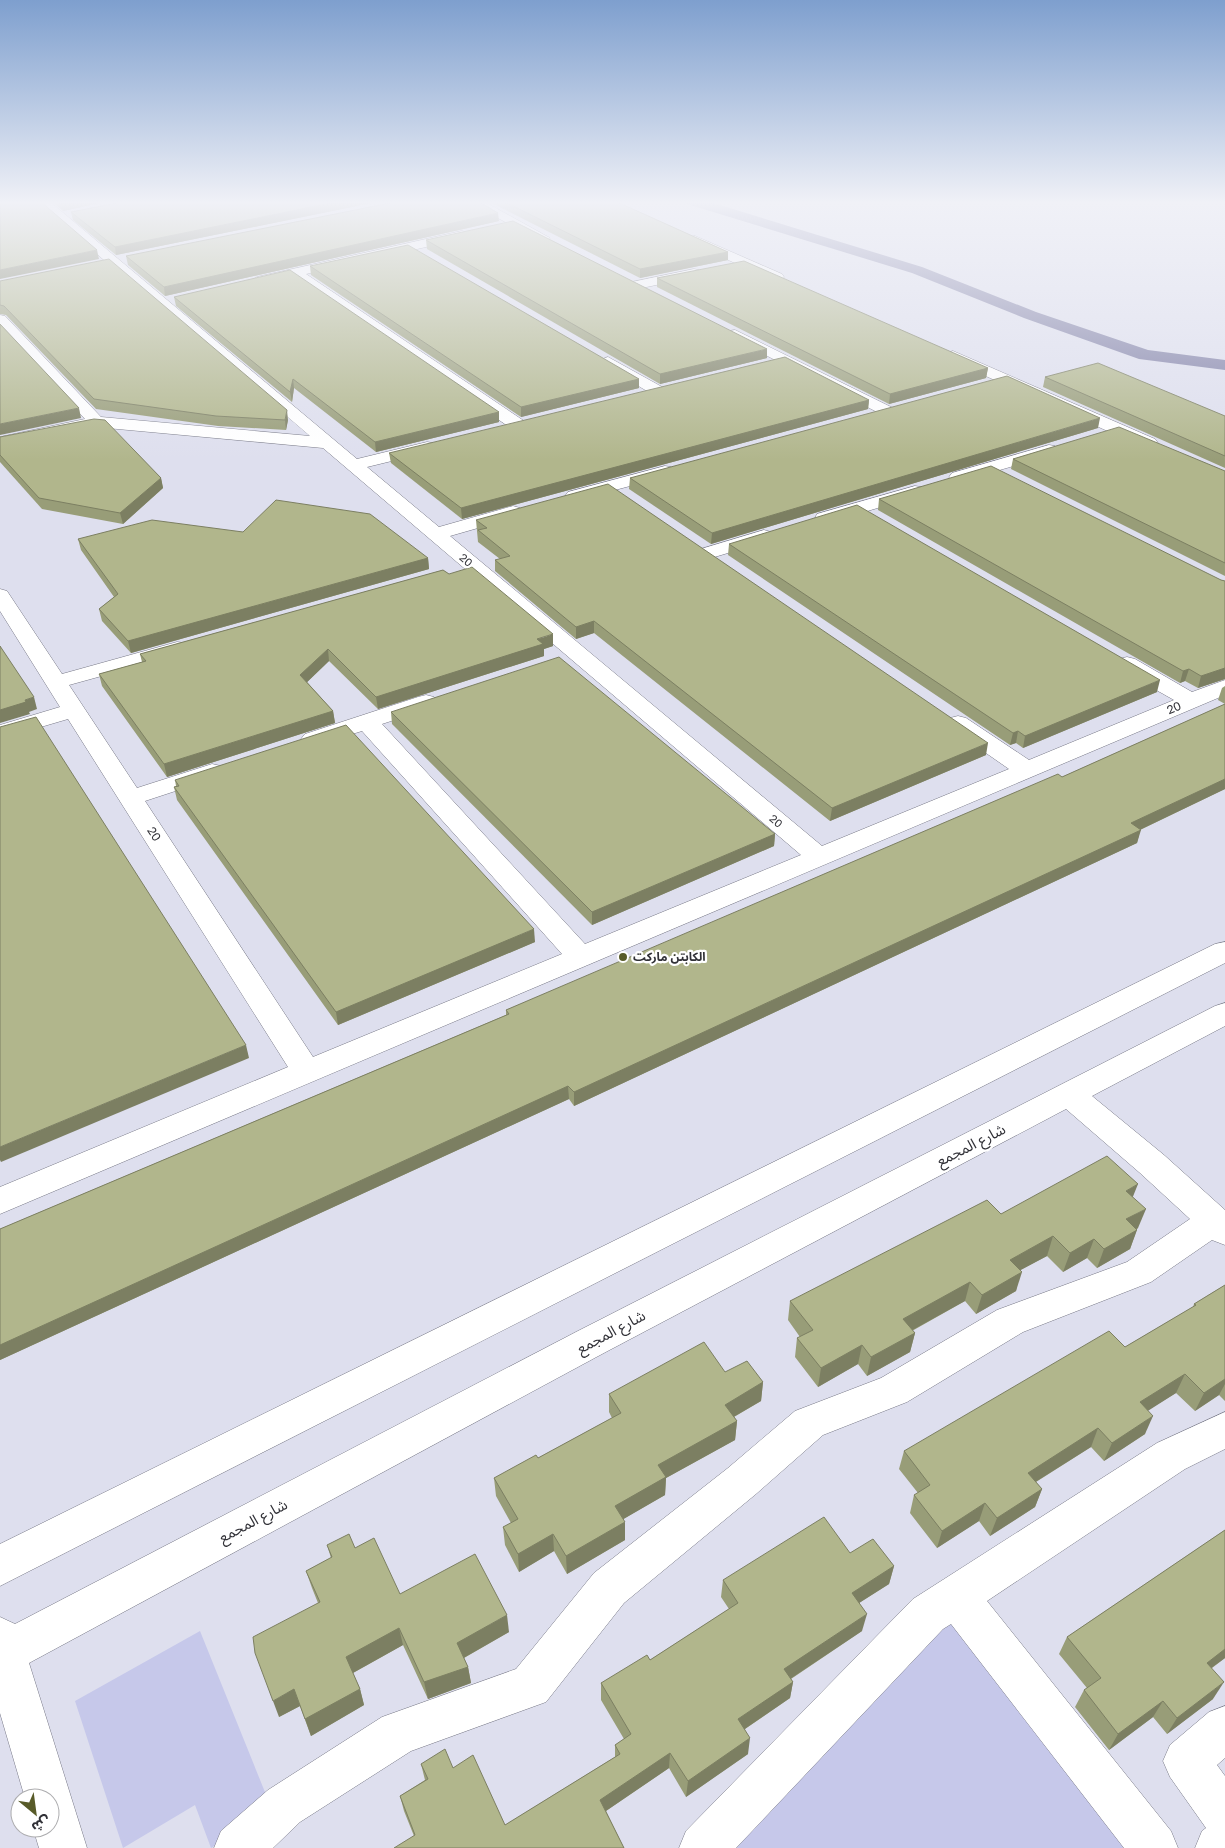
<svg xmlns="http://www.w3.org/2000/svg" width="1225" height="1848" viewBox="0 0 1225 1848" font-family="'Golos Text','Noto Sans Arabic',sans-serif">
	<style>
		.green { fill: #c6c8ea }
		.lines { fill: none; stroke-linecap: round; stroke-linejoin: round }
		.canal { fill: #8080a7; fill-rule: evenodd }
		.minor-casing { stroke: #777886; stroke-width: 1 }
		.minor { fill: #fff; fill-rule: evenodd }
		.wall { fill: #989d78 }
		.shaded-wall { fill: #7c7f62 }
		.building { fill: #b1b68c; stroke: #7c7f62 }
		.poi-dot { fill: #585b29; stroke: #fff; stroke-width: 2 }
		.labels { text-anchor: middle; stroke-width: 4.5; stroke-linejoin: round; paint-order: stroke }
		.far-street-label { font-size: 11px; fill: #313137; stroke: #fff }
		.street-label { font-size: 12px; fill: #313137; stroke: #fff }
		.poi-label { font-size: 12px; font-weight: bold; fill: #313137; stroke: #fff; text-anchor: start }
		.near-street-label { font-size: 15px; fill: #313137; stroke: #fff }
	</style>
	<rect width="100%" height="100%" fill="#dedfee"/>
	<!-- green -->
	<g class="green">
		<path d="M956,1596L1154,1848H703Z"/>
		<path d="M200,1631L273,1812L211,1848L195,1805L123,1848L75,1701Z"/>
	</g>
	<g class="lines">
		<!-- canal -->
		<path class="canal" d="M686,201H707L922,267L1036,312L1148,350L1225,360V370L1139,359L1024,318L912,273L687,204Z"/>
		<!-- minor casing -->
		<g class="minor-casing">
			<g id="minor">
				<path d="M35,201H49L357,459L427,442L433,443L436,447L433,451L367,467L439,527L513,506L520,508L522,512L520,516L450,536L822,846L1009,769L950,728L946,723L950,718L958,716L966,718L1029,760L1174,700L1119,669L1116,664L1119,659L1127,657L1135,659L1192,692L1225,680V695L0,1214V1187L288,1067L68,719L0,739V725L60,707L0,611V589L7,591L62,674L177,642L185,643L188,648L185,653L69,685L137,788L212,764L221,766L224,771L221,776L145,801L313,1057L562,954L362,731L313,746L305,744L301,739L305,734L418,697L426,695L434,697L437,702L434,707L382,724L585,944L801,855L323,448L96,427L0,447V437L85,419L0,328V315L5,316L101,417L310,436Z"/>
				<path d="M467,201H483L550,238L548,241H540Z"/>
				<path d="M462,231L466,232L468,235L466,238L306,274L524,421L526,425L524,429H512L292,277L257,285L250,281L257,277Z"/>
				<path d="M695,236L782,274L784,277L782,280H772L691,243L689,240L691,237Z"/>
				<path d="M694,269L699,270L701,273L699,276L637,289L630,285L632,282Z"/>
				<path d="M735,330L893,408L895,411L893,414H881L730,337L728,334L730,331Z"/>
				<path d="M953,351L1155,439L1158,443L1155,447H1143L948,359L945,356L948,353Z"/>
				<path d="M608,357L664,388L666,391L664,394H652L603,365L600,362L603,359Z"/>
				<path d="M1049,445L1055,446L1058,450L1055,454L958,482L952,481L949,477L952,473Z"/>
				<path d="M665,466L671,467L674,471L671,475L574,501L568,500L565,496L568,492Z"/>
				<path d="M915,486L921,487L924,491L921,495L824,524L817,522L815,518L817,514Z"/>
				<path d="M764,530L771,532L774,536L771,540L708,559L701,557L698,553L701,549Z"/>
				<path d="M1225,942V963L0,1586V1544L1215,944Z"/>
				<path d="M1225,1003V1026L1092,1096L1164,1155L1225,1210V1245L1212,1240L1151,1282L1023,1332L907,1402L823,1435L756,1494L624,1603L546,1702L411,1751L300,1822L273,1848H214L221,1831L268,1790L382,1717L516,1669L594,1573L728,1468L795,1411L881,1378L997,1310L1127,1262L1190,1219L1140,1173L1066,1109L602,1354L29,1663L87,1848H39L33,1828H50V1798H25L0,1713V1617L15,1624L576,1332L1215,1006Z"/>
				<path d="M1225,1412V1449L1185,1469L987,1601L1171,1831L1178,1848H1124L951,1624L943,1629L736,1848H679L686,1831L913,1599L1157,1443Z"/>
				<path d="M1225,1706V1758L1217,1765L1225,1776V1848H1195L1202,1831L1206,1828L1170,1777L1163,1761L1170,1745L1209,1712Z"/>
			</g>
		</g>
		<!-- minor -->
		<use href="#minor" class="minor"/>
	</g>
	<!-- wall -->
	<g class="wall">
		<path d="M52,201H109L63,211Z"/>
		<path d="M127,201H381L116,255L73,220L71,212Z"/>
		<path d="M488,201H615L728,252V260L640,278Z"/>
		<path d="M499,221L165,296L128,265L126,256Z"/>
		<path d="M426,240L767,358L660,384L427,249Z"/>
		<path d="M310,266L639,379V388L521,417L311,275Z"/>
		<path d="M657,278L988,368L986,378L889,404L657,287Z"/>
		<path d="M0,281L288,420L286,430L218,426L96,409L6,315L0,314Z"/>
		<path d="M174,297L499,412V422L376,452L294,388L292,402L176,306Z"/>
		<path d="M1045,377L1225,416V468L1043,387Z"/>
		<path d="M869,400L868,409L462,519L391,463L389,453Z"/>
		<path d="M1098,428L711,544L629,489L630,478Z"/>
		<path d="M0,437L161,478L163,488L123,524L42,509L0,462Z"/>
		<path d="M1013,459L1225,471V576L1011,469Z"/>
		<path d="M879,499L1225,581V679L1198,688L1185,681L1180,683L878,510Z"/>
		<path d="M476,520L986,755L830,821L594,633L576,639L495,571V560L500,559L478,542Z"/>
		<path d="M78,539L428,558L429,569L131,653L102,621L99,609L114,597L81,550Z"/>
		<path d="M729,544L1157,692L1023,748L1016,743L1010,745L728,555Z"/>
		<path d="M443,570L553,646L544,649V656L378,709L329,661L307,682L333,711L335,723L167,777L102,686L99,674L142,662L140,654Z"/>
		<path d="M1225,686V704L1218,700L1222,688Z"/>
		<path d="M1225,704V789L1140,830L1137,843L574,1106L569,1099L0,1360V1229L506,1015V1010L1062,777Z"/>
		<path d="M391,712L775,834L774,846L592,925L392,724Z"/>
		<path d="M175,780L535,942L338,1025L177,800L174,787L176,786Z"/>
		<path d="M1133,1197L1138,1228L1137,1229L1130,1249L1097,1268L1087,1258L1063,1272L1047,1256L1020,1270L1016,1291L976,1314L965,1301L912,1331L915,1333L910,1352L867,1376L858,1364L818,1387L795,1357L797,1338L800,1337L788,1320L790,1301L1001,1214Z"/>
		<path d="M1225,1285V1401L1219,1395L1195,1411L1176,1393L1148,1410L1145,1434L1104,1461L1091,1447L1036,1482L1042,1489L1035,1507L990,1536L979,1521L937,1548L910,1513L914,1495L918,1493L899,1469L904,1451L1125,1347L1193,1307L1194,1304Z"/>
		<path d="M725,1372L763,1382L761,1401L734,1417L737,1421L735,1440L666,1478L665,1495L623,1519L625,1540L567,1574L554,1551L519,1572L505,1545L503,1527L511,1523L496,1496L494,1478L538,1458L612,1418L609,1412V1394Z"/>
		<path d="M1225,1530V1658L1212,1668L1213,1699L1167,1734L1153,1717L1109,1750L1075,1707L1084,1690L1087,1688L1059,1654L1067,1637Z"/>
		<path d="M327,1545L355,1548L400,1594L509,1632L464,1658L468,1667L471,1683L428,1699L403,1645L353,1673L360,1689L364,1705L311,1736L300,1706L279,1717L318,1603L312,1588L306,1571L331,1558Z"/>
		<path d="M850,1553L894,1566L889,1584L859,1603L862,1631L791,1679L793,1682L790,1698L745,1729L748,1754L686,1797L669,1768L606,1811L624,1848L414,1836L404,1811L400,1796L425,1780L421,1764L453,1768L505,1825L615,1757V1745L624,1739L601,1700V1683L650,1660L729,1609L721,1597L723,1580Z"/>
	</g>
	<!-- shaded-wall -->
	<g class="shaded-wall">
		<path d="M69,201H109L63,211L61,203Z"/>
		<path d="M341,201H381L116,255L115,247Z"/>
		<path d="M498,213L499,221L165,296L164,287Z"/>
		<path d="M97,250L99,259L0,279V270Z"/>
		<path d="M728,252V260L640,278V269Z"/>
		<path d="M767,349V358L660,384V374Z"/>
		<path d="M988,368L986,378L889,404L890,394Z"/>
		<path d="M293,379L294,388L292,402L290,392Z"/>
		<path d="M639,379V388L521,417V407Z"/>
		<path d="M869,400L868,409L462,519L461,508Z"/>
		<path d="M79,408L81,418L0,435V424Z"/>
		<path d="M287,410L288,420L286,430L285,420Z"/>
		<path d="M499,412V422L376,452L375,442Z"/>
		<path d="M1100,418L1098,428L711,544L712,533Z"/>
		<path d="M161,478L163,488L123,524L120,513Z"/>
		<path d="M428,558L429,569L131,653L128,641Z"/>
		<path d="M594,621V633L576,639V627Z"/>
		<path d="M553,634V646L544,649V656L378,709L376,697Z"/>
		<path d="M328,649L329,661L302,687L300,675Z"/>
		<path d="M1225,668V679L1198,688L1201,676Z"/>
		<path d="M1189,669L1185,681L1180,683L1183,671Z"/>
		<path d="M1160,680L1157,692L1023,748L1025,736Z"/>
		<path d="M34,697L37,709L29,712L30,714L0,723V710L25,700Z"/>
		<path d="M333,711L335,723L167,777L164,764Z"/>
		<path d="M1018,731L1016,743L1010,745L1013,733Z"/>
		<path d="M988,743L986,755L830,821L832,808Z"/>
		<path d="M1225,779V789L1127,836L1131,823Z"/>
		<path d="M1141,830L1137,843L574,1106V1092Z"/>
		<path d="M775,834L774,846L592,925V912Z"/>
		<path d="M534,929L535,942L338,1025L336,1012Z"/>
		<path d="M246,1045L249,1058L1,1162L0,1160V1147Z"/>
		<path d="M568,1086L569,1099L0,1360V1345Z"/>
		<path d="M1138,1184L1130,1204L1126,1191Z"/>
		<path d="M1146,1209L1138,1228L1119,1239L1126,1219Z"/>
		<path d="M1137,1230L1130,1249L1097,1268L1104,1249Z"/>
		<path d="M1053,1236L1047,1256L1004,1279L1010,1260Z"/>
		<path d="M1094,1239L1087,1258L1063,1272L1070,1253Z"/>
		<path d="M1022,1272L1016,1291L976,1314L982,1295Z"/>
		<path d="M970,1282L965,1301L898,1338L903,1319Z"/>
		<path d="M915,1333L910,1352L867,1376L871,1357Z"/>
		<path d="M862,1345L858,1364L818,1387L821,1368Z"/>
		<path d="M1185,1374L1176,1393L1132,1421L1140,1402Z"/>
		<path d="M1225,1379V1384L1219,1395L1195,1411L1204,1393Z"/>
		<path d="M763,1382L761,1401L723,1423L725,1405Z"/>
		<path d="M1153,1416L1145,1434L1104,1461L1112,1443Z"/>
		<path d="M737,1421L735,1440L666,1478L665,1495L615,1524V1506L658,1465Z"/>
		<path d="M1098,1428L1091,1447L1021,1491L1028,1473Z"/>
		<path d="M1042,1489L1035,1507L990,1536L997,1518Z"/>
		<path d="M985,1503L979,1521L937,1548L942,1531Z"/>
		<path d="M625,1522V1540L567,1574L566,1556Z"/>
		<path d="M553,1534L554,1551L519,1572L518,1554Z"/>
		<path d="M894,1566L889,1584L848,1610L852,1593Z"/>
		<path d="M867,1614L862,1631L781,1685L784,1669Z"/>
		<path d="M507,1615L509,1632L460,1660L457,1643Z"/>
		<path d="M399,1628L403,1645L351,1674L346,1657Z"/>
		<path d="M1225,1649V1658L1196,1679L1207,1663Z"/>
		<path d="M468,1667L471,1683L428,1699L424,1682Z"/>
		<path d="M793,1682L790,1698L736,1735L738,1719Z"/>
		<path d="M1224,1682L1213,1699L1167,1734L1177,1718Z"/>
		<path d="M294,1689L300,1706L279,1717L273,1701Z"/>
		<path d="M360,1689L364,1705L311,1736L305,1719Z"/>
		<path d="M1163,1701L1153,1717L1109,1750L1118,1734Z"/>
		<path d="M750,1738L748,1754L686,1797L688,1781Z"/>
		<path d="M670,1753L669,1768L600,1815V1800Z"/>
	</g>
	<!-- building -->
	<g class="building">
		<path d="M0,201H40L97,250L0,270Z"/>
		<path d="M127,201H341L115,247L71,212Z"/>
		<path d="M400,201H478L498,213L164,287L126,256Z"/>
		<path d="M503,201H615L728,252L640,269Z"/>
		<path d="M513,221L767,349L660,374L426,240Z"/>
		<path d="M408,245L639,379L521,407L310,266Z"/>
		<path d="M109,259L287,410L285,420L216,416L94,399L4,306L0,305V281Z"/>
		<path d="M744,261L988,368L890,394L657,278Z"/>
		<path d="M290,270L499,412L375,442L293,379L290,392L174,297Z"/>
		<path d="M0,324L79,408L0,424Z"/>
		<path d="M785,357L869,400L461,508L389,453Z"/>
		<path d="M1098,363L1225,416V456L1045,377Z"/>
		<path d="M1007,376L1100,418L712,533L630,478Z"/>
		<path d="M94,419L105,420L161,478L120,513L39,498L0,455V437Z"/>
		<path d="M1119,427L1225,471V563L1013,459Z"/>
		<path d="M991,466L1221,580L1225,581V668L1201,676L1189,669L1183,671L879,499Z"/>
		<path d="M608,484L988,743L832,808L594,621L576,627L495,560L510,556L478,530L487,528L476,520Z"/>
		<path d="M276,500L370,514L428,558L128,641L99,609L118,594L78,539L152,520L243,532Z"/>
		<path d="M857,505L1160,680L1025,736L1018,731L1013,733L729,544Z"/>
		<path d="M472,567L553,634L537,639L543,644L376,697L328,649L300,675L333,711L164,764L99,674L146,661L140,654L443,570L449,574Z"/>
		<path d="M0,646L34,697L25,700L26,702L0,710Z"/>
		<path d="M559,657L775,834L592,912L391,712Z"/>
		<path d="M1225,704V779L1131,823L1141,830L574,1092L568,1086L0,1345V1229L509,1014L506,1010L1058,774L1062,777Z"/>
		<path d="M36,717L246,1045L0,1147V727Z"/>
		<path d="M346,725L534,929L336,1012L174,787L179,786L175,780Z"/>
		<path d="M1107,1156L1138,1184L1126,1191L1146,1209L1126,1219L1137,1230L1104,1249L1094,1239L1070,1253L1053,1236L1010,1260L1022,1272L982,1295L970,1282L903,1319L915,1333L871,1357L862,1345L821,1368L797,1338L813,1330L790,1301L987,1200L1001,1214Z"/>
		<path d="M1225,1285V1379L1204,1393L1185,1374L1140,1402L1153,1416L1112,1443L1098,1428L1028,1473L1042,1489L997,1518L985,1503L942,1531L914,1495L930,1485L904,1451L1109,1331L1125,1347L1196,1305L1194,1304Z"/>
		<path d="M704,1342L725,1372L747,1361L763,1382L725,1405L737,1421L658,1465L666,1477L615,1506L625,1522L566,1556L553,1534L518,1554L503,1527L518,1519L494,1478L536,1455L538,1458L621,1413L609,1394Z"/>
		<path d="M824,1517L850,1553L873,1539L894,1566L852,1593L867,1614L784,1669L793,1682L738,1719L750,1738L688,1781L670,1753L600,1800L624,1848H394L415,1835L400,1796L428,1779L421,1764L445,1749L453,1768L473,1755L505,1825L620,1754L615,1745L631,1734L601,1683L647,1655L650,1660L738,1603L723,1580Z"/>
		<path d="M1225,1530V1649L1207,1663L1224,1682L1177,1718L1163,1701L1118,1734L1084,1690L1101,1678L1067,1637Z"/>
		<path d="M349,1534L355,1548L374,1538L400,1594L475,1554L507,1615L457,1643L468,1667L424,1682L399,1628L346,1657L360,1689L305,1719L294,1689L273,1701L255,1653L253,1637L320,1602L306,1571L332,1557L327,1545Z"/>
	</g>
	<!-- sky -->
	<linearGradient id="sky" x2="0" y2="1"><stop stop-color="#7e9fce"/><stop offset="0.44" stop-color="#f0f1f7"/><stop offset="1" stop-color="#f0f1f7" stop-opacity="0"/></linearGradient>
	<rect width="1225" height="460" fill="url(#sky)"/>
	<!-- markers -->
	<circle class="poi-dot" cx="623" cy="957" r="5"/>
	<g class="labels">
		<!-- far-street labels -->
		<g class="far-street-label">
			<text transform="translate(466 560) rotate(40)" y="4">20</text>
			<text transform="translate(776 821) rotate(40)" y="4">20</text>
		</g>
		<!-- street labels -->
		<g class="street-label">
			<text transform="translate(1174 708) rotate(-23)" y="4">20</text>
			<text transform="translate(154 834) rotate(57)" y="4">20</text>
		</g>
		<!-- poi labels -->
		<g class="poi-label">
			<text x="633" y="961">الكابتن ماركت</text>
		</g>
		<!-- near-street labels -->
		<g class="near-street-label">
			<text transform="translate(971 1145) rotate(-27)" y="5">شارع المجمع</text>
			<text transform="translate(611 1332) rotate(-28)" y="5">شارع المجمع</text>
			<text transform="translate(253 1521) rotate(-28)" y="5">شارع المجمع</text>
		</g>
	</g>
	<!-- north arrow -->
	<g transform="translate(35 1813) rotate(151)"><circle r="24" fill="#ffffff" stroke="#adadaf"/>
	<path d="M0-4L9 19L0 12L-9 19Z" fill="#585b29"/>
	<text y="-8" font-size="14" font-weight="bold" text-anchor="middle" fill="#313137">ش</text>
	</g>
</svg>
